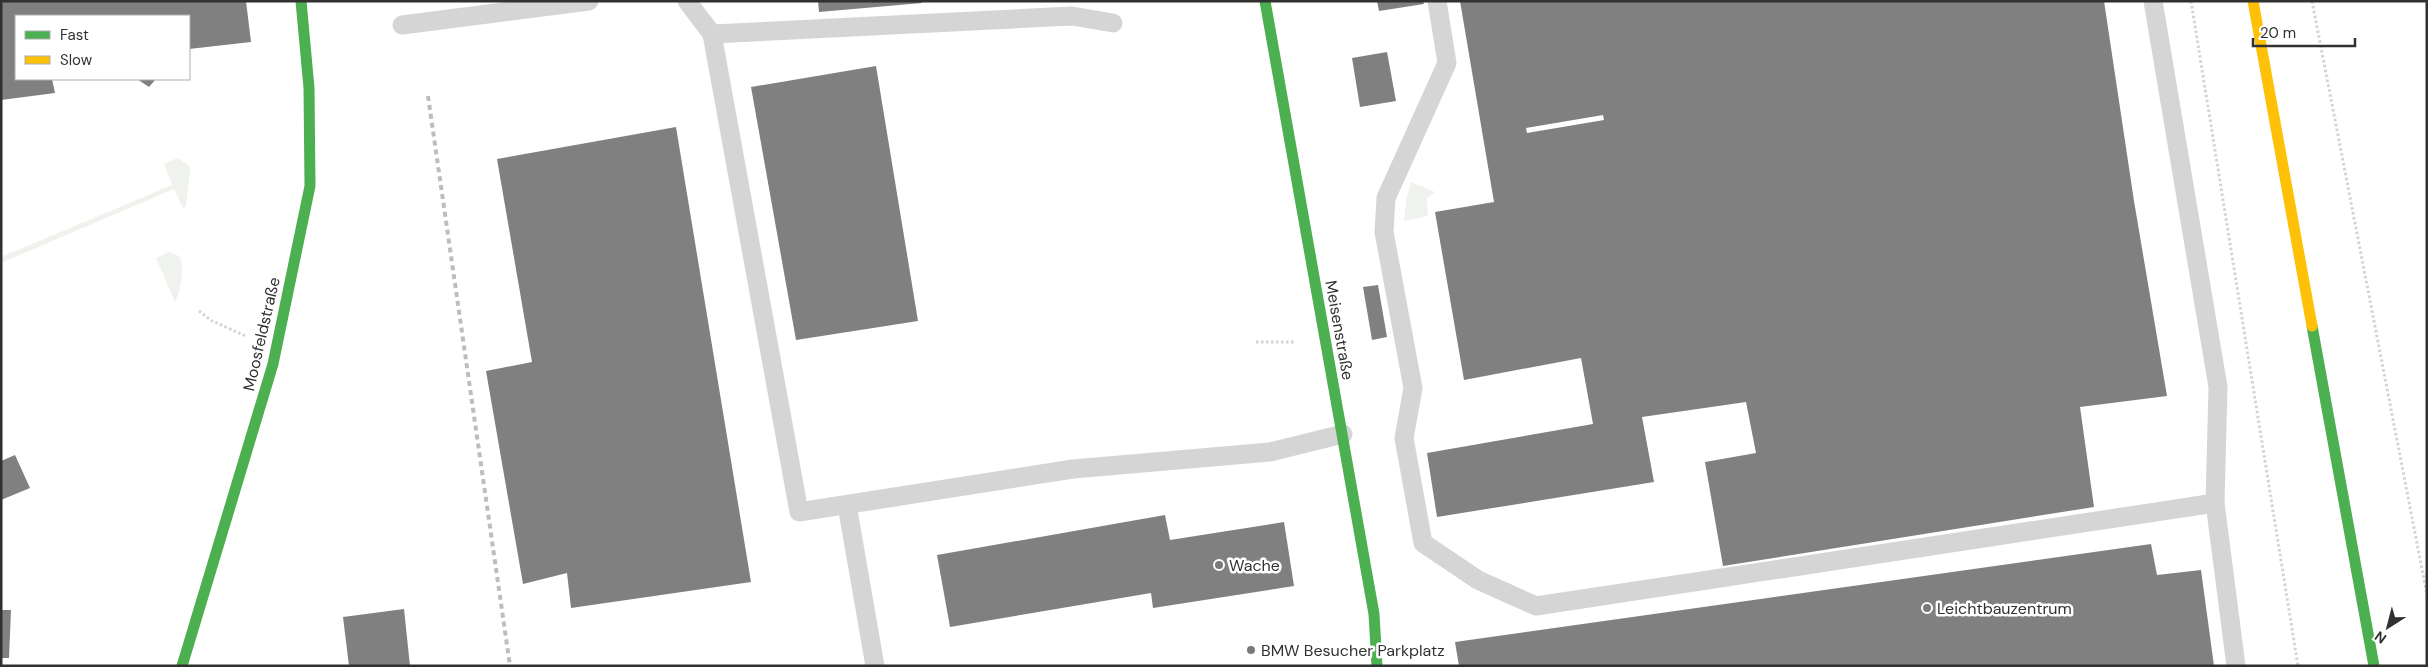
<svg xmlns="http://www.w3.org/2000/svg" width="2428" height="667" viewBox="0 0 2428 667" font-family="'DM Sans',sans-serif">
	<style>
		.green { fill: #f0f3ed }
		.building { fill: #808080; fill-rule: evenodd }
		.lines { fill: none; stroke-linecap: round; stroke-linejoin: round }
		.path { stroke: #d4d4d4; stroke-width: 3; stroke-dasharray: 2.5 2.5; stroke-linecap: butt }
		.lane { stroke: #d5d5d5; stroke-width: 19 }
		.fast { stroke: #4caf50; stroke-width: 11 }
		.slow { stroke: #ffc107; stroke-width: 11 }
		.rail { stroke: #bdbdbd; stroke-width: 4; stroke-dasharray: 5 4; stroke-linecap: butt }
		.poi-dot { fill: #797979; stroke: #fff; stroke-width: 2 }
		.labels { text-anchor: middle; stroke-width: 5; stroke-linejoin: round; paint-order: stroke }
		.street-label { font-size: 16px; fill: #313131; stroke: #fff }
		.poi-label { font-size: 16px; fill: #313131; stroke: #fff; text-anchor: start }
	</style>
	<rect width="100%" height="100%" fill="#fff"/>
	<!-- green -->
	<g class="green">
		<path d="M177,158L189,165L190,170L186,206L183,208L174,189L1,263V257L172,185L164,164Z"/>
		<path d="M1411,182L1435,192L1427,198L1428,216L1404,221L1406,201Z"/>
		<path d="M169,252C173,253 177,254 180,258C185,264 180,297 175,302L156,258Z"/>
	</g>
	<!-- building -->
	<g class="building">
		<path d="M1,1H246L251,42L189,49V16H16V79H52L55,93L1,100Z"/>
		<path d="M818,1H921L922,3L819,12Z"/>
		<path d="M1377,1H1423L1424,4L1379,11Z"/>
		<path d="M1460,1H2104L2134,201L2167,396L2080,407L2094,507L1723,566L1705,462L1756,453L1746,402L1642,417L1654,482L1437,517L1427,453L1593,424L1581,358L1464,380L1435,212L1494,202ZM1603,115L1604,120L1527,133L1526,128Z"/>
		<path d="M1387,52L1396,101L1360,107L1352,58Z"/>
		<path d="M876,66L918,321L796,340L751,87Z"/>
		<path d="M137,79H156L149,87Z"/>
		<path d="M676,127L751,582L571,608L567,573L523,584L486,371L532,362L497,159Z"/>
		<path d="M1378,285L1387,337L1372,340L1363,287Z"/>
		<path d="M15,455L30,488L1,500V461Z"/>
		<path d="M1165,515L1170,540L1284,522L1294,586L1153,608L1151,593L950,627L937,555Z"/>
		<path d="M2151,544L2157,575L2201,570L2214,666H1459L1455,642Z"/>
		<path d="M404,609L410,666H349L343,617Z"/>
		<path d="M1,610H11L9,658H1Z"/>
	</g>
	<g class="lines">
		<!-- path -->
		<g class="path">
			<path d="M2191,1L2298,666"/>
			<path d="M2312,1L2427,595"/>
			<path d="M199,311L212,321L246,336"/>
			<path d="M1256,342H1295"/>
		</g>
		<!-- lane -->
		<g class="lane">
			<path d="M687,1L712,34L799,512L1073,469L1270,452L1343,434"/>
			<path d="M1437,1L1447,63L1386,198L1384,232L1413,388L1404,438L1423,543L1478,580L1536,606L2215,503"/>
			<path d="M2153,1L2218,387L2215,503L2236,666"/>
			<path d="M402,25L589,1"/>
			<path d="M712,34L1072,16L1113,23"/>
			<path d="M847,505L875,666"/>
		</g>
		<!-- fast -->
		<g class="fast">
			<path d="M1265,1L1374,614L1377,666"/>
			<path d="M2312,326L2374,666"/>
			<path d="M182,666L273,364L310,186L309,88L301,1"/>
		</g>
		<!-- slow -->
		<path class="slow" d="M2253,1L2312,326"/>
		<!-- rail -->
		<path class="rail" d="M428,96L510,666"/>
	</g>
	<!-- markers -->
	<g class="poi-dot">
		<circle cx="1219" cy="565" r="5"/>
		<circle cx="1927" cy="608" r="5"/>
		<circle cx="1251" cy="650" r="5"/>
	</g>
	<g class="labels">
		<!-- street labels -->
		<g class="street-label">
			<text transform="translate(1340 330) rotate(80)" y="6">Meisenstraße</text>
			<text transform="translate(261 334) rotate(-77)" y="6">Moosfeldstraße</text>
		</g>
		<!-- poi labels -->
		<g class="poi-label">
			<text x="1229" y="571">Wache</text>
			<text x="1937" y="614">Leichtbauzentrum</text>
			<text x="1261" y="656">BMW Besucher Parkplatz</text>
		</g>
	</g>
	<!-- border -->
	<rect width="2428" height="667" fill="none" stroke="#313131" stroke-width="5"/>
	<!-- legend -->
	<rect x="15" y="15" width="175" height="65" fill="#ffffff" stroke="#adadad"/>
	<rect x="25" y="31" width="25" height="8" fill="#4caf50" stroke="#adadad"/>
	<text x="60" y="40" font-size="15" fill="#313131">Fast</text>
	<rect x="25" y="56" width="25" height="8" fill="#ffc107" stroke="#adadad"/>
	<text x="60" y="65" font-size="15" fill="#313131">Slow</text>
	<!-- north arrow -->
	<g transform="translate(2388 627) rotate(216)" stroke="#ffffff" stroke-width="4" paint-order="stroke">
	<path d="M0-4L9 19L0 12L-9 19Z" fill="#313131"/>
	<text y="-8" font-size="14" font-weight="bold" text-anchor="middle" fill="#313131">N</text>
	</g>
	<!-- scale -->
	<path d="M2253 38v8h102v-8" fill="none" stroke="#313131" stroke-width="2.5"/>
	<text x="2260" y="38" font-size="15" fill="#313131" stroke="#ffffff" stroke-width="4" paint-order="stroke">20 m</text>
</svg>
